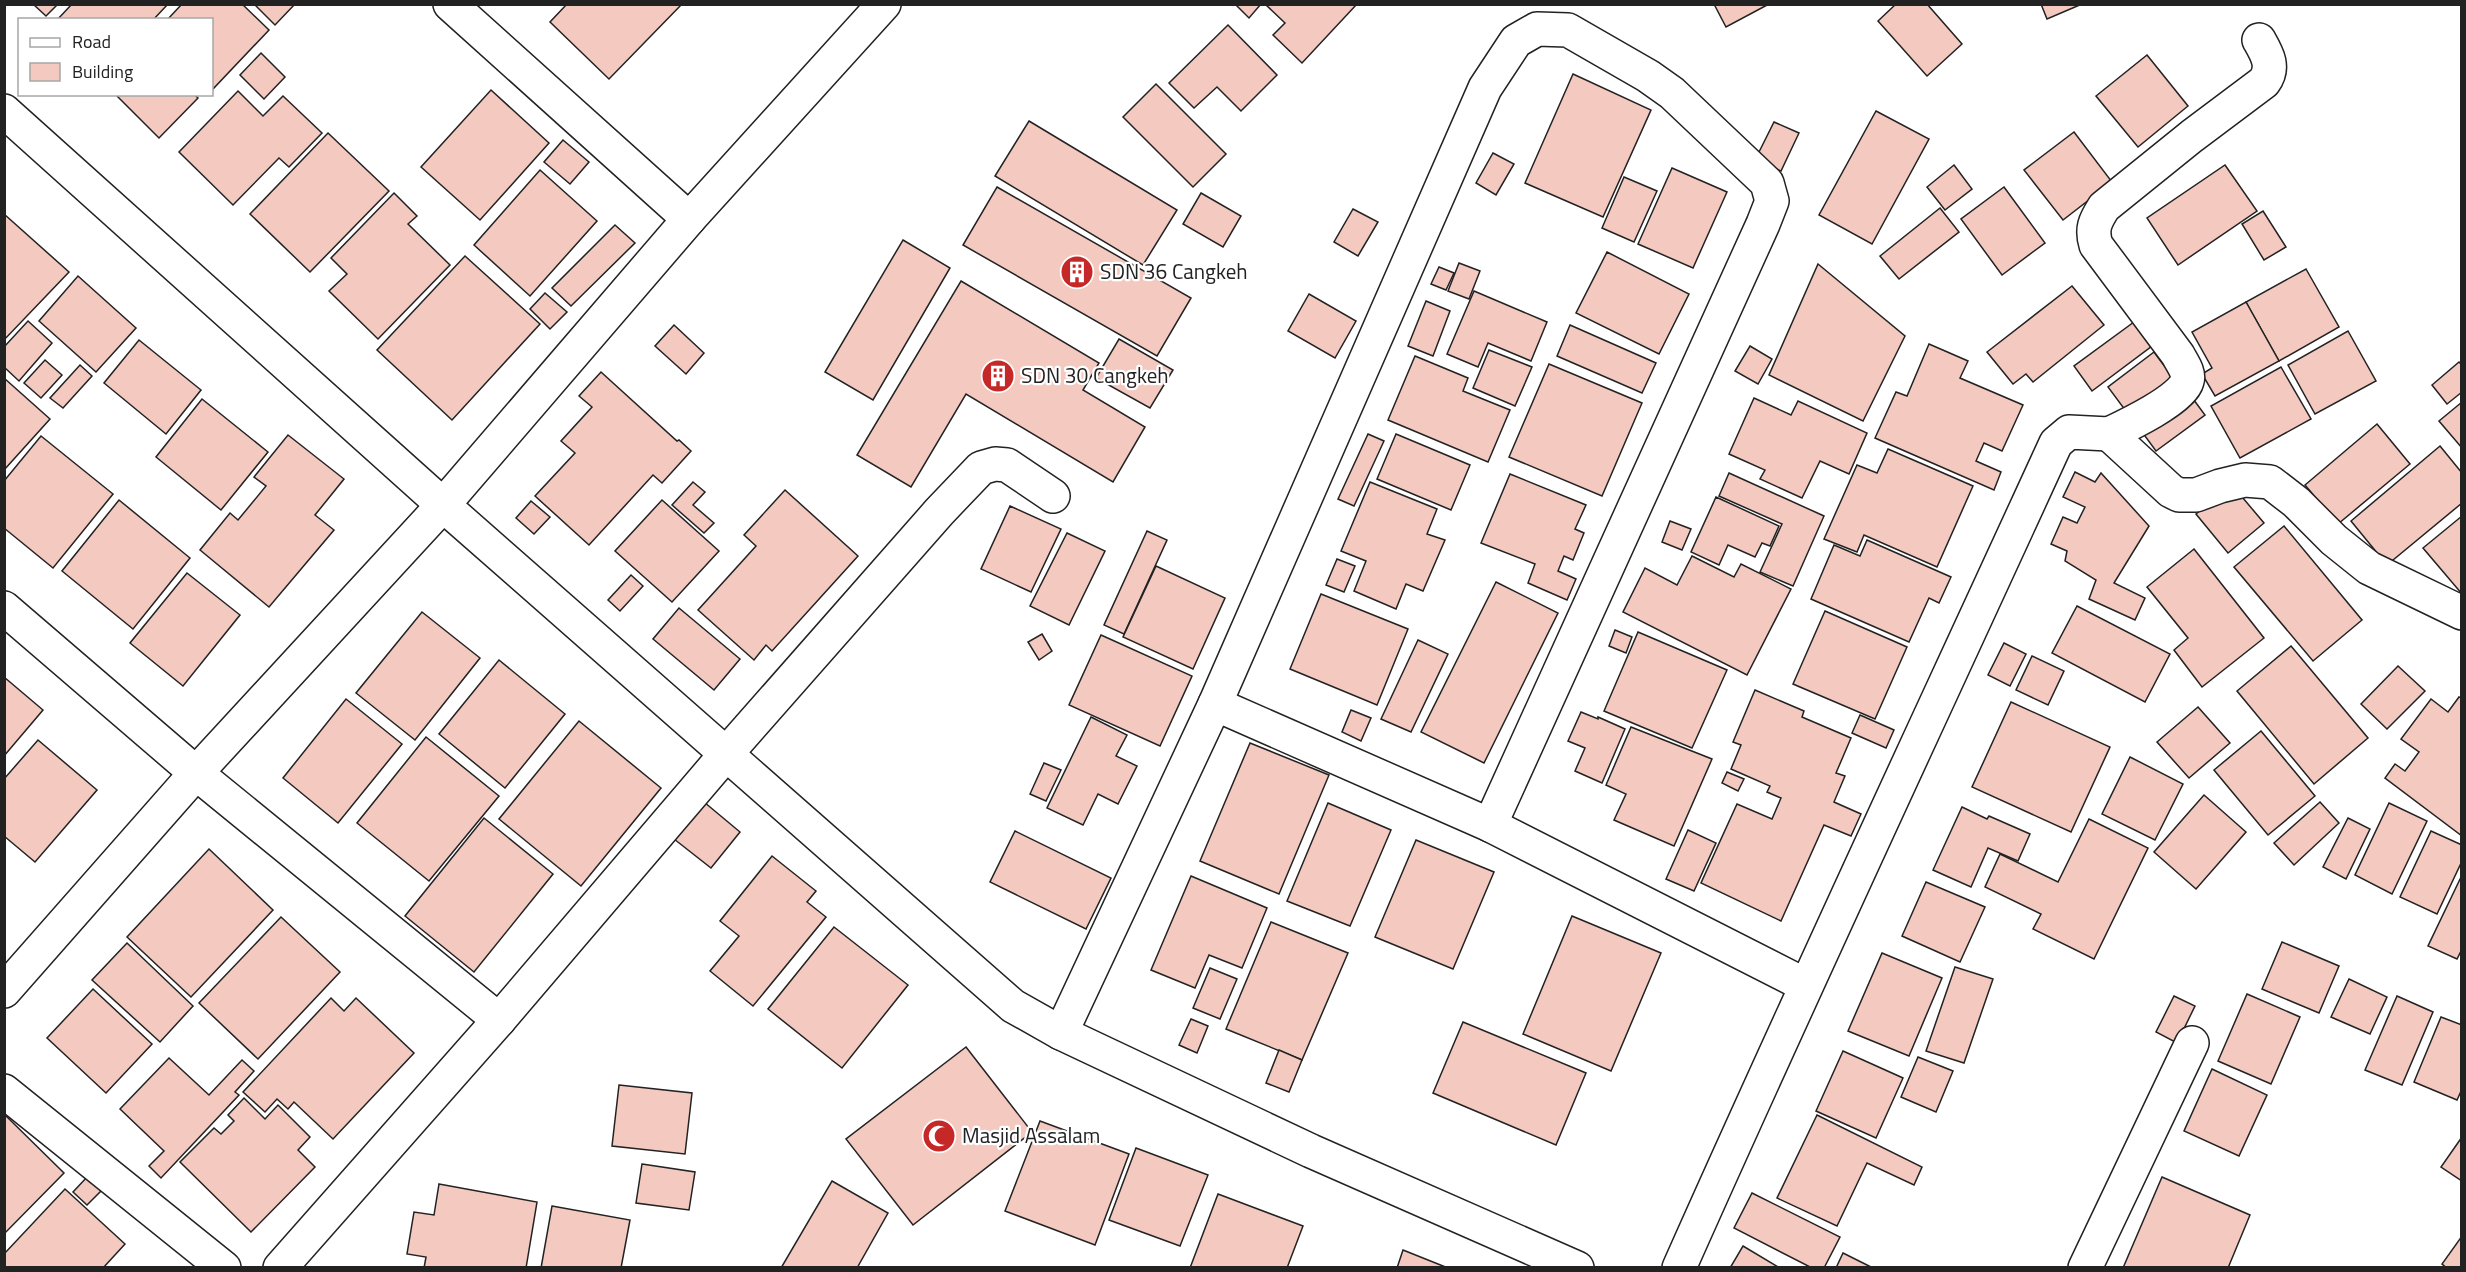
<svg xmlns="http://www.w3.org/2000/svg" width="2466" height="1272" viewBox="0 0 2466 1272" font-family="'Titillium Web',sans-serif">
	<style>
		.building { fill: #f3c9c0; stroke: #222; stroke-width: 1.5 }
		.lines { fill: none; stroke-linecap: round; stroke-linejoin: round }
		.street-casing { stroke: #222; stroke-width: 36 }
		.street { stroke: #fff; stroke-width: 33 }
		.labels { text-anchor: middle; stroke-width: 4.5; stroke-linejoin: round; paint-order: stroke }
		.poi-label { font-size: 21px; fill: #222; stroke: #fff; text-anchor: start }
	</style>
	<rect width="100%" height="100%" fill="#fff"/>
	<!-- building -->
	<g class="building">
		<path d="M33,4H58L46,16Z"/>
		<path d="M72,4H168L153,20H57Z"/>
		<path d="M182,4H242L269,30L212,90V20H167Z"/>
		<path d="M254,4H295L275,25Z"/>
		<path d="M567,4H682L609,79L550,22Z"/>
		<path d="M1235,4H1261L1249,18Z"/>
		<path d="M1265,4H1357L1302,63L1273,35L1285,23Z"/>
		<path d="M1714,4H1769L1726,27Z"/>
		<path d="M1896,4H1927L1962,44L1927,76L1878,21Z"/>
		<path d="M2041,4H2082L2047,19Z"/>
		<path d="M1228,25L1277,75L1241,111L1217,87L1194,108L1169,83Z"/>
		<path d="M261,53L285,77L264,99L240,75Z"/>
		<path d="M2147,55L2188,106L2138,147L2096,96Z"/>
		<path d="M1573,74L1651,110L1603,217L1525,183Z"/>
		<path d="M1156,84L1226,154L1193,187L1123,117Z"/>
		<path d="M491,90L549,143L480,220L421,167Z"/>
		<path d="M238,91L263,116L283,96L322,133L289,167L279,158L233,205L179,152Z"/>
		<path d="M115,94H194L198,98L159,138Z"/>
		<path d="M1876,111L1929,139L1872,244L1819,215Z"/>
		<path d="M1029,121L1177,210L1143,265L995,176Z"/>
		<path d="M1774,122L1799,133L1781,171L1755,160Z"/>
		<path d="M2074,132L2112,182L2063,220L2024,170Z"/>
		<path d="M328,133L389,191L310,272L250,214Z"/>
		<path d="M563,140L589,162L570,184L544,162Z"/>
		<path d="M1493,153L1514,164L1496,195L1476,183Z"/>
		<path d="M1954,165L1972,189L1945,210L1927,187Z"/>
		<path d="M2225,165L2257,211L2178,265L2147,218Z"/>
		<path d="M1672,168L1727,192L1693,268L1638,244Z"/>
		<path d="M540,170L597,221L530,296L474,245Z"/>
		<path d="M1624,177L1657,191L1634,242L1602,228Z"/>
		<path d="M997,187L1191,298L1157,356L963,245Z"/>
		<path d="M2004,187L2045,243L2002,275L1961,219Z"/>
		<path d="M394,193L417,216L408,224L450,265L378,339L329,291L347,274L331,258Z"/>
		<path d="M1201,193L1241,216L1223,247L1183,224Z"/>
		<path d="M1940,208L1959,232L1899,279L1880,256Z"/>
		<path d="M1353,209L1378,222L1358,256L1334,242Z"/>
		<path d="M2263,211L2286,247L2264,260L2242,224Z"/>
		<path d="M4,214L69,272L4,340Z"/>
		<path d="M615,225L635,243L571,306L552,288Z"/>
		<path d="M903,240L950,268L873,400L825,372Z"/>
		<path d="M1607,252L1689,294L1659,354L1576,313Z"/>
		<path d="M465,256L540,324L452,420L377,350Z"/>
		<path d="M1459,263L1480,271L1469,299L1448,291Z"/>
		<path d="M1818,264L1905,336L1863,421L1769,375Z"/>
		<path d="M1439,267L1454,273L1446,290L1431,284Z"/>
		<path d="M2306,269L2339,327L2279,361L2246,302Z"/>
		<path d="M78,276L136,328L96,372L39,321Z"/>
		<path d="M961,281L1099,363L1083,390L1145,427L1113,482L966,394L911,487L857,455Z"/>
		<path d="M2072,286L2104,325L2033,382L2026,374L2013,384L1987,352Z"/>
		<path d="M1474,291L1547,322L1531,361L1488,343L1478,367L1447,354Z"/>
		<path d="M545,293L567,312L550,329L530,309Z"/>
		<path d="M1309,294L1356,321L1335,358L1288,331Z"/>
		<path d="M1426,301L1450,311L1433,356L1408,346Z"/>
		<path d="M2246,302L2279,361L2215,396L2202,374L2212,368L2192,332Z"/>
		<path d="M28,321L52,343L19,381L4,367V347Z"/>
		<path d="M2134,322L2152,346L2092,391L2074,366Z"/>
		<path d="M674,325L704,353L686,374L655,346Z"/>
		<path d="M1570,325L1656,363L1642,393L1557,356Z"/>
		<path d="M2348,331L2376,381L2315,414L2288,365Z"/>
		<path d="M1119,339L1173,370L1150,408L1096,378Z"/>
		<path d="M139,340L201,390L166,434L104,383Z"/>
		<path d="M1929,344L1968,361L1960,378L2023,405L2002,451L1984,443L1976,461L2001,472L1994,490L1875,438L1896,392L1907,396Z"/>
		<path d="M1750,346L1772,359L1758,384L1735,371Z"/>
		<path d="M1489,350L1532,367L1515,406L1473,388Z"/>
		<path d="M2154,352L2177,383L2131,418L2108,387Z"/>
		<path d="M1415,356L1468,378L1463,391L1510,410L1488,462L1388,420Z"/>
		<path d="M45,360L62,375L41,398L24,383Z"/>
		<path d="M2459,362L2462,365V392L2447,404L2432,385Z"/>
		<path d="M1549,364L1642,403L1602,496L1509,457Z"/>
		<path d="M80,365L92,376L63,408L50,398Z"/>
		<path d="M2281,367L2311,419L2240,458L2211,406Z"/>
		<path d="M601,372L677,441L679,440L691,451L662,483L653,475L589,545L535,496L575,453L561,441L592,407L579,396Z"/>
		<path d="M4,378L50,419L4,470Z"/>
		<path d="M2191,396L2205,415L2156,451L2142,432Z"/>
		<path d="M1754,398L1791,415L1798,401L1867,433L1849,474L1820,461L1802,498L1760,479L1765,470L1729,454Z"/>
		<path d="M202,399L268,452L221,510L156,457Z"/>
		<path d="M2462,402V448L2439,421Z"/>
		<path d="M2377,424L2410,464L2338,524L2305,485Z"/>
		<path d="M1368,434L1384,441L1354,506L1338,499Z"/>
		<path d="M1396,434L1470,465L1451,510L1377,479Z"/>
		<path d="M288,435L344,479L315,515L334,530L269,607L200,550L230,513L238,520L266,486L254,477Z"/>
		<path d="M41,436L113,494L53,568L4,528V481Z"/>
		<path d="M2440,446L2462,473V503L2387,565L2351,521Z"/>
		<path d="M1888,449L1973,486L1937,567L1864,535L1857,552L1824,539L1857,465L1877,473Z"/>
		<path d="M2075,472L2095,482L2101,473L2149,526L2114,583L2145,598L2135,620L2089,599L2096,580L2065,561L2067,551L2051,544L2063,517L2077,523L2085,507L2063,497Z"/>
		<path d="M1729,473L1824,516L1793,586L1760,572L1782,524L1719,496Z"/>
		<path d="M1510,474L1586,505L1575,529L1584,533L1573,560L1564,556L1558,571L1576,579L1567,600L1528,583L1535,564L1481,543Z"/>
		<path d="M693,482L705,492L693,505L714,523L704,533L672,505Z"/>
		<path d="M1370,482L1437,509L1427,534L1445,540L1423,591L1406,584L1396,609L1354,591L1366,561L1341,551Z"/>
		<path d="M2232,485L2264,523L2228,553L2196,514Z"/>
		<path d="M785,490L858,556L772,651L766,645L754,660L698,610L756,546L744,535Z"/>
		<path d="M1716,497L1779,526L1770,546L1762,543L1755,557L1728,545L1719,565L1691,552Z"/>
		<path d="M119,500L190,558L133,629L62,571Z"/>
		<path d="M662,500L719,551L672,602L615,551Z"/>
		<path d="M531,501L550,517L534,534L516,518Z"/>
		<path d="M1010,506L1061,529L1031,592L981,569Z"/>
		<path d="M2462,516V594L2423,548Z"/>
		<path d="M1670,521L1691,529L1682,550L1662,542Z"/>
		<path d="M2284,526L2362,620L2313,661L2234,567Z"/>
		<path d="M1147,531L1167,540L1124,634L1104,625Z"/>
		<path d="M1067,533L1105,551L1069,625L1030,606Z"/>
		<path d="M1867,540L1951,577L1939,603L1929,598L1909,642L1811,599L1834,545L1860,556Z"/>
		<path d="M2194,549L2264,638L2202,687L2174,650L2188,638L2147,587Z"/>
		<path d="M1692,556L1734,577L1741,564L1791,589L1747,675L1623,612L1645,568L1677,585Z"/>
		<path d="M1337,559L1355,566L1344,592L1326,585Z"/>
		<path d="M1156,566L1225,598L1193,669L1123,637Z"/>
		<path d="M187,573L240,615L183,686L130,643Z"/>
		<path d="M631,575L643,586L620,611L608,600Z"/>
		<path d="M1496,582L1558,613L1484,763L1421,732Z"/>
		<path d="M1321,594L1408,629L1377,705L1290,669Z"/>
		<path d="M2077,606L2170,654L2145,702L2052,653Z"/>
		<path d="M679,608L740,659L714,690L653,639Z"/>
		<path d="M1825,611L1907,647L1875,719L1793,684Z"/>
		<path d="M422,612L480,658L415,740L356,693Z"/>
		<path d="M1615,630L1632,637L1626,653L1609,646Z"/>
		<path d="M1638,632L1727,670L1692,748L1604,711Z"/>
		<path d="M1042,634L1052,651L1039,660L1028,642Z"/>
		<path d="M1101,635L1192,676L1160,746L1069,705Z"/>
		<path d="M1418,640L1448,654L1411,732L1381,719Z"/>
		<path d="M2004,643L2026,654L2010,686L1988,675Z"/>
		<path d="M2291,646L2368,738L2314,784L2237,691Z"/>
		<path d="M2032,656L2064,671L2048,705L2016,690Z"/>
		<path d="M499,660L565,714L505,788L439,734Z"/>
		<path d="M2398,666L2425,691L2387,729L2361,704Z"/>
		<path d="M4,677L43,710L4,756Z"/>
		<path d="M1755,690L1804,711L1802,717L1851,738L1836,773L1845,776L1834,802L1861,814L1851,836L1824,825L1781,921L1701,883L1737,804L1772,819L1781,798L1767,792L1770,786L1731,769L1741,745L1733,742Z"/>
		<path d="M2459,697L2462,698V836L2385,778L2395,764L2405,771L2419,752L2401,739L2431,699L2448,712Z"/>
		<path d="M346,699L402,744L338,823L283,778Z"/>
		<path d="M2011,702L2110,747L2071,832L1972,787Z"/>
		<path d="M2198,707L2230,743L2189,778L2157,742Z"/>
		<path d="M1351,710L1371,718L1361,741L1342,732Z"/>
		<path d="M1581,712L1598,719V717L1625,729L1602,783L1575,771L1585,748L1568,741Z"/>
		<path d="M1860,715L1894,730L1886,748L1852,733Z"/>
		<path d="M1091,717L1127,735L1116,756L1137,766L1118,804L1098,794L1083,825L1047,808Z"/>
		<path d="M579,721L661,788L581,886L499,819Z"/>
		<path d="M1631,727L1712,759L1674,846L1614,820L1626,794L1606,785Z"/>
		<path d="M2261,731L2315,796L2268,835L2214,770Z"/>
		<path d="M426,737L499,796L429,881L357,823Z"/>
		<path d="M38,740L97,790L35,862L4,836V779Z"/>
		<path d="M1250,743L1329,775L1279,894L1200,861Z"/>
		<path d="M2130,757L2183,784L2155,840L2102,814Z"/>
		<path d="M1044,763L1061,770L1046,801L1030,794Z"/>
		<path d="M1727,772L1744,779L1738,791L1722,783Z"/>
		<path d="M2204,795L2246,832L2196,889L2154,852Z"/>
		<path d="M704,802L740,832L711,868L674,839Z"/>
		<path d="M2320,802L2339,823L2294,865L2274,843Z"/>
		<path d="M1328,803L1391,830L1350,926L1287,901Z"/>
		<path d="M2389,803L2427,821L2392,894L2355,875Z"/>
		<path d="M1962,807L1987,819L1989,816L2030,834L2018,861L1988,848L1971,887L1933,870Z"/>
		<path d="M484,818L553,874L474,972L405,916Z"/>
		<path d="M2348,818L2370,829L2346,879L2323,867Z"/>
		<path d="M2089,819L2148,848L2094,959L2033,929L2041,914L1985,887L2000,854L2058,882Z"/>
		<path d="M1688,830L1716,843L1694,891L1666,879Z"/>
		<path d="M1015,831L1111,878L1086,929L990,882Z"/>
		<path d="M2431,831L2462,845V861L2437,914L2400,897Z"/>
		<path d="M1416,840L1494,872L1453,969L1375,937Z"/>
		<path d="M209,849L273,910L191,997L127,937Z"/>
		<path d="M772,856L816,891L807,902L826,917L753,1006L710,971L739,936L720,921Z"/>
		<path d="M2462,875V949L2457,959L2428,946Z"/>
		<path d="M1191,876L1267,908L1242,968L1209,955L1195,988L1151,970Z"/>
		<path d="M1926,882L1985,907L1960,962L1902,936Z"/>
		<path d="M1572,916L1661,953L1611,1071L1523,1034Z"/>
		<path d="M281,917L340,972L258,1059L199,1003Z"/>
		<path d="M1271,922L1348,953L1302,1060L1226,1029Z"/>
		<path d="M834,927L908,985L842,1068L768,1009Z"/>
		<path d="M2282,942L2339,966L2319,1013L2262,989Z"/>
		<path d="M127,943L193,1006L160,1042L92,980Z"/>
		<path d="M1882,953L1942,978L1909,1056L1848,1031Z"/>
		<path d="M1955,967L1993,979L1964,1063L1926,1051Z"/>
		<path d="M1210,968L1237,979L1220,1019L1193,1008Z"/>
		<path d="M2349,979L2387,997L2370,1034L2331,1017Z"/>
		<path d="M93,989L152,1044L106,1093L47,1038Z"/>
		<path d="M2247,994L2300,1017L2271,1084L2218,1061Z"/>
		<path d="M2174,996L2195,1006L2177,1043L2156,1032Z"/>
		<path d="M2397,996L2433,1012L2402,1085L2365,1070Z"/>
		<path d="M331,998L344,1011L356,998L414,1053L333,1139L294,1102L288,1109L277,1099L265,1112L243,1092Z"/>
		<path d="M2441,1017L2462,1025V1089L2457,1100L2414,1082Z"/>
		<path d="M1191,1019L1208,1026L1197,1053L1179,1045Z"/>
		<path d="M1463,1022L1586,1073L1556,1145L1433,1093Z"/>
		<path d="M966,1047L1032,1132L913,1225L846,1139Z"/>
		<path d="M1279,1050L1302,1060L1289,1092L1266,1083Z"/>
		<path d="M1843,1051L1903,1078L1876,1138L1816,1111Z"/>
		<path d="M1918,1057L1953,1071L1936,1112L1901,1097Z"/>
		<path d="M169,1058L209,1095L242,1060L254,1071L235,1092L239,1095L161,1178L149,1166L164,1151L120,1109Z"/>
		<path d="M2212,1069L2267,1095L2239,1156L2184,1131Z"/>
		<path d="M619,1085L692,1093L685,1154L612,1146Z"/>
		<path d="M244,1098L265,1119L278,1105L310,1137L298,1150L315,1167L251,1232L180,1162L214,1128L221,1134L234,1121L228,1115Z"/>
		<path d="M4,1114L64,1173L4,1234Z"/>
		<path d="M1817,1115L1922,1167L1914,1185L1867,1163L1837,1226L1777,1198Z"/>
		<path d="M1040,1121L1129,1154L1095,1245L1005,1211Z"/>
		<path d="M2462,1137V1181L2441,1167Z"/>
		<path d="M1136,1148L1208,1175L1180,1246L1109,1220Z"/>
		<path d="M642,1164L695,1172L689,1210L636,1203Z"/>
		<path d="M88,1176L102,1190L87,1205L73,1192Z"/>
		<path d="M2162,1177L2250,1215L2228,1268H2123Z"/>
		<path d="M832,1181L888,1213L857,1268H781Z"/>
		<path d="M439,1184L537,1202L526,1268H424L426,1257L407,1254L414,1212L434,1215Z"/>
		<path d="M65,1189L125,1244L103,1268H4V1254Z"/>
		<path d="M1752,1193L1840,1237L1824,1268H1812L1734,1228Z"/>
		<path d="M1218,1194L1303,1226L1287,1268H1190Z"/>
		<path d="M552,1206L630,1220L621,1268H541Z"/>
		<path d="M2462,1236V1268H2447L2442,1264Z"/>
		<path d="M1743,1246L1780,1268H1730Z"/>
		<path d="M1403,1250L1448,1268H1397Z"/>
		<path d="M1843,1253L1873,1268H1836Z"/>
	</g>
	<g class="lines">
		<!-- street casing -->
		<g class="street-casing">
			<g id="street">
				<path d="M2259,40C2267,54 2275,67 2264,82L2192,136L2104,207C2095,221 2091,229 2096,245L2178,355C2182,363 2190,373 2187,381C2183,399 2126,426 2109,434L2171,491L2179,495H2196L2220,486L2245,480L2270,482L2296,502L2334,540L2369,568L2462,613"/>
				<path d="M4,111L443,505L1013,1006L1061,1033L1311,1151L1577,1268"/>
				<path d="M689,219L884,4"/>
				<path d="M4,608L196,773L499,1020L280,1268"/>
				<path d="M1215,704L1485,88L1516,41L1537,29L1568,30L1648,76L1672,93L1767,183L1772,201L1763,224L1490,825"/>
				<path d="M4,991L196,773L443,505L689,219L450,4"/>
				<path d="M499,1020L726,754L939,512L981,468L995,464L1007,465L1053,496"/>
				<path d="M1061,1033L1215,704L1490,825L1805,985"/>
				<path d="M4,1091L224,1268"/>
				<path d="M1679,1268C1802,991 1930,718 2056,443L2069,432L2109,434"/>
				<path d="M2085,1268L2192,1043"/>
			</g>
		</g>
		<!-- street -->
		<use href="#street" class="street"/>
	</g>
	<!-- icons -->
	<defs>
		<g id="building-disc" transform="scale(1.725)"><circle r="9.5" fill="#c62828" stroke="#fff"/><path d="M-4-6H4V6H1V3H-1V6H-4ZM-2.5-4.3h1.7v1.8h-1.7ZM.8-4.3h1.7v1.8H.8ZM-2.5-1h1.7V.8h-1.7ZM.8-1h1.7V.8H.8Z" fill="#fff"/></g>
		<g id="mosque-disc" transform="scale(1.725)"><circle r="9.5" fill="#c62828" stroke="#fff"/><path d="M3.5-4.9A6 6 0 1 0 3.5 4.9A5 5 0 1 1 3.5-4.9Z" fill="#fff"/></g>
	</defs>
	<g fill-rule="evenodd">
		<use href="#building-disc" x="1077" y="272"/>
		<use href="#building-disc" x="998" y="376"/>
		<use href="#mosque-disc" x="939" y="1136"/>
	</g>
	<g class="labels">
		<!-- poi labels -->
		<g class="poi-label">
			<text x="1100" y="279">SDN 36 Cangkeh</text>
			<text x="1021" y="383">SDN 30 Cangkeh</text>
			<text x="962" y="1143">Masjid Assalam</text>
		</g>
	</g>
	<!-- border -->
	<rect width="2466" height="1272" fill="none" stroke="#222222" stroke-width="12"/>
	<!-- legend -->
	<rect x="18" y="18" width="195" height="78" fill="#ffffff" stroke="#a7a7a7" stroke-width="1.5"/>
	<rect x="30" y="38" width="30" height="9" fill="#ffffff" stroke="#a7a7a7" stroke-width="1.5"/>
	<text x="72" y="48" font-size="18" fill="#222222">Road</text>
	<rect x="30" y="63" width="30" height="18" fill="#f3c9c0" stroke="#a7a7a7" stroke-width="1.5"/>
	<text x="72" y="78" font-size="18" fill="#222222">Building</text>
</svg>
